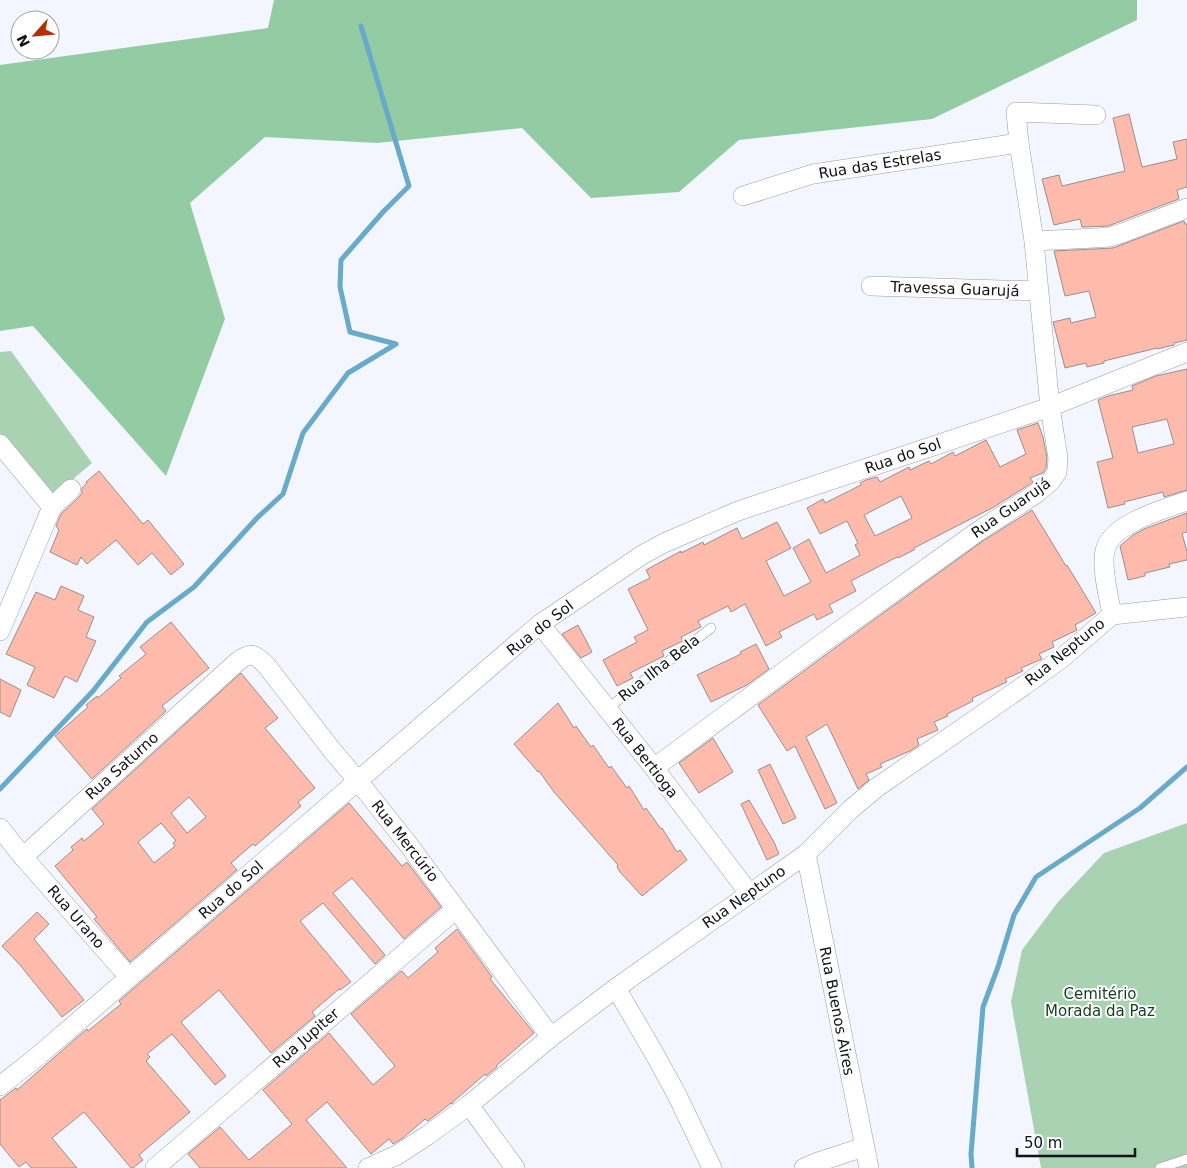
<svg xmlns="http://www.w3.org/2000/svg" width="1187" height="1168" viewBox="0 0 1187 1168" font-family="'DejaVu Sans',sans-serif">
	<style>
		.green { fill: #a9d2b3 }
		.forest { fill: #93cca2 }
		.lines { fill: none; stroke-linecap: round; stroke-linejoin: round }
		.stream { stroke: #67aaca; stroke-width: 5 }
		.building { fill: #febaaa; stroke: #988f8c; fill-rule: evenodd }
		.service-casing { stroke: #999ca3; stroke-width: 10 }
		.minor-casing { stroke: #999ca3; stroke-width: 20 }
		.service { stroke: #fff; stroke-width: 9 }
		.minor { stroke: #fff; stroke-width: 19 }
		.labels { text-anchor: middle; stroke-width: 4; stroke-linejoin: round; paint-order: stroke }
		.street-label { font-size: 15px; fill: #121316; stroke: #fff }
		.park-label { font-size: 15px; fill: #123d21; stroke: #fff }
	</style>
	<rect width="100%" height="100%" fill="#f3f6ff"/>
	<!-- green -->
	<g class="green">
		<path d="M11,351L92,463L52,497L0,435V352Z"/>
		<path d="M1187,823V1168H1041L1011,1002L1022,950L1058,902L1104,853Z"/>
	</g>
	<!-- forest -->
	<path class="forest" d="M274,0H1137V20L932,119L739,140L679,192L591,198L522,128L377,143L265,137L190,203L225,319L166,476L33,326L0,331V65L268,28Z"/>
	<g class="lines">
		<!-- stream -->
		<g class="stream">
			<path d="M0,789L93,691L147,622L194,587L257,518L283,494L303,433L348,373L396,344L350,332L340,287L341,260L383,212L409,186L361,26"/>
			<path d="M972,1168L971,1154L983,1007L998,967L1014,915L1036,877L1140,808L1187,767"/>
		</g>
	</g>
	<!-- building -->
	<g class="building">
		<path d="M1129,114L1142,167L1177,159L1173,142L1187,139V187L1177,190L1179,199L1108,226L1082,227L1080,219L1054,225L1042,179L1059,175L1062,186L1125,171L1113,118Z"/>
		<path d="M1184,221L1185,224H1187V340L1174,343V345L1157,349V348L1104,361V363L1087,367L1086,363L1065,368L1053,322L1070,318L1071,323L1096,317L1089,291L1065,296L1054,251L1113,248Z"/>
		<path d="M1187,369V490L1164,497L1163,492L1124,502L1125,504L1108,508L1097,462L1113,458L1098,400L1108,396L1133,390L1132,386L1156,376ZM1167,419L1174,444L1138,453L1132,427Z"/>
		<path d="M1038,423L1043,437L1047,458L1046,468L1043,473L1030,478L1033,482L1030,484L994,507L914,548V550L898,558L897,557L851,581L856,591L829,605L833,612L817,620L814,614L779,632L782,637L766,646L745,604L731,612L728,606L698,621L701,627L681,637L683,641L662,651L664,656L630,673L633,678L617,686L603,660L637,642L634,637L648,630L628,589L650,578L646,570L681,551V553L703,542L704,545L737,528L742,539L777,522L791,548L766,561L784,596L811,582L793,548L809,539L826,573L860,555L855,545L858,543L847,521L820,534L807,508L823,499L825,503L861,485L860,483L866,480L877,477L880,482L909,467L910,470L929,461L931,464L953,452L955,456L986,440L1000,467L1026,454L1017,430ZM901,496L912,518L875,536L864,515Z"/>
		<path d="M99,471L143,524L148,520L184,564L171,575L152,553L138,565L116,540L87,564L81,557L77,565L50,552L59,530L56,526L61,514L79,497L82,493V488L87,483L86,482Z"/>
		<path d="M1032,510L1066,566L1067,565L1096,613L1075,625L1077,630L1052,642L1054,647L1039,654L1042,659L1021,668L1023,671L1005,679L1007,682L972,698L973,701L947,714L948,716L934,722L938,730L917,739L919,745L910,751L880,764L882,767L866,774L869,780L858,789L827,724L806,737L837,803L825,809L795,746L787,751L758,705L839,645L983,541Z"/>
		<path d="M1187,513V532L1182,533L1187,552V560L1169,564L1170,567L1145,573V576L1128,580L1120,546L1133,535L1144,529Z"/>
		<path d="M61,586L84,596L78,610L94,617L86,637L96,641L77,682L65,676L54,698L27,685L35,667L6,654L36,592L55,600Z"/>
		<path d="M171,622L209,668L162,706L166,711L92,779L55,736L88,707L86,705L97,696L98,698L121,678L119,676L146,654L140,647Z"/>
		<path d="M578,625L592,652L581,658L562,634Z"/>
		<path d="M756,644L769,669L747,685L711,702L697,675L741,654L740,652Z"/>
		<path d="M241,673L278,718L265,728L315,788L298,802L301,806L255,846L253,844L231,863L237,870L130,962L94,919L97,917L55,866L73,850L71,847L82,838L84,841L104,824L92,809ZM189,797L206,817L187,833L171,813ZM161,823L176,841L173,843L175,846L154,863L138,842Z"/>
		<path d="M0,679L21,690L10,717L0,712Z"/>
		<path d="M558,703L574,728L576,726L591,747L593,745L609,768L611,766L627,788L629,786L644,810L646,808L661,829L662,828L677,852L680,850L687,860L642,896L620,872L617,867L618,865L554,792L539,771L538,772L514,744Z"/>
		<path d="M713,738L733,772L699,793L679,763Z"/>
		<path d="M770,764L796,818L783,824L758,770Z"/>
		<path d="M749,800L774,842L779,854L767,860L741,804Z"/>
		<path d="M349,803L402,866L407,862L441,907L404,939L352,878L333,893L385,955L375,964L323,903L300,921L351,982L340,990L339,989L312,1012L315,1016L271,1053L219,990L181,1022L226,1076L215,1085L172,1034L147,1054L150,1057L146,1061L190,1112L139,1155L143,1160L133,1168H131L84,1112L52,1138L77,1168H31L26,1162L19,1167L0,1144V1100L16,1088L17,1090L74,1040L87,1029L88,1031L121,1004L119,1001Z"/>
		<path d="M37,912L49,924L34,939L84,1000L62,1017L20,965L2,946Z"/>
		<path d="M457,929L492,977L490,979L534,1033L496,1066L497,1067L486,1076L485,1074L453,1102L452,1104L451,1103L428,1121L425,1119L403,1138L393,1144L389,1139L371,1154L327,1102L306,1120L347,1168H200L188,1154L220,1127L249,1160L292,1124L263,1090L329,1033L373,1085L395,1066L351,1014L400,972L402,971L408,978L438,952L435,948Z"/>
	</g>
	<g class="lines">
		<!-- service casing -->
		<g class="service-casing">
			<g id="service">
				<path d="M607,709L711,628"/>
				<path d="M1160,1168L1187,1159"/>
			</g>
		</g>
		<!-- minor casing -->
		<g class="minor-casing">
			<g id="minor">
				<path d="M743,196L813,174L1019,143"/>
				<path d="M1034,241L1095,238L1110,237L1125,232L1187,208"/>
				<path d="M871,286L1038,291"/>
				<path d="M0,444L52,507"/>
				<path d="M1187,501C1164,509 1110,524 1105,551C1101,568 1109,598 1112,615L1187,607"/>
				<path d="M540,624L654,768L749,893"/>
				<path d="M0,631L52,507L71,489"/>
				<path d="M654,768L832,636L977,532L1037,493L1051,481L1057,472L1058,458L1050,407L1034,241L1019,143L1016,112L1096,115"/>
				<path d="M0,828L23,857L129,977"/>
				<path d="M806,854L869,1168"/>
				<path d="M23,857L237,662C250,652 254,653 266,665L331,749L358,781L408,844L551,1037"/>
				<path d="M616,988L654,1053L677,1095L712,1168"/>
				<path d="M0,1086L38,1056L540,624L642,555L664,543L738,511L1050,407L1187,352"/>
				<path d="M469,1105L515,1168"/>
				<path d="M155,1168L456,909"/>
				<path d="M368,1168L397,1155L428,1135L469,1105L551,1037L616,988L806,854L850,810L876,788L1025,685L1062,658L1112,615"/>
				<path d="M804,1168L818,1162L864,1147"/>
			</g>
		</g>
		<!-- service -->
		<use href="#service" class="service"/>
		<!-- minor -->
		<use href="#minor" class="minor"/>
	</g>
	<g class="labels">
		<!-- street labels -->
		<g class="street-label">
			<text transform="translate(880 164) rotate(-9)" y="5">Rua das Estrelas</text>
			<text transform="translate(955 289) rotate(2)" y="5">Travessa Guarujá</text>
			<text transform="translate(903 456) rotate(-19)" y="5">Rua do Sol</text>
			<text transform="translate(1011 508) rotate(-35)" y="5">Rua Guarujá</text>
			<text transform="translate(540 628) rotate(-38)" y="5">Rua do Sol</text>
			<text transform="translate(1065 652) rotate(-39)" y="5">Rua Neptuno</text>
			<text transform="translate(659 668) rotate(-38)" y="5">Rua Ilha Bela</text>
			<text transform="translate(645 758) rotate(52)" y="5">Rua Bertioga</text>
			<text transform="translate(122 766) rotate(-42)" y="5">Rua Saturno</text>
			<text transform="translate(405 841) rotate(52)" y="5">Rua Mercúrio</text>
			<text transform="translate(231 890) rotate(-41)" y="5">Rua do Sol</text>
			<text transform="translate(744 897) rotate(-35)" y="5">Rua Neptuno</text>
			<text transform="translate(76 917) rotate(49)" y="5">Rua Urano</text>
			<text transform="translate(837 1011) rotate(79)" y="5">Rua Buenos Aires</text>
			<text transform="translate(306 1038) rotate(-41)" y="5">Rua Jupiter</text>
		</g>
		<!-- park labels -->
		<g class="park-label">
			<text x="1100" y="999">Cemitério<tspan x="1100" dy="17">Morada da Paz</tspan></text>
		</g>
	</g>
	<!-- north arrow -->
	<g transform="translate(35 35) rotate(243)"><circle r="24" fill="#ffffff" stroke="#a0a1a2"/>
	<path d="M0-4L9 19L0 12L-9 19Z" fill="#b82e02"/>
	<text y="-8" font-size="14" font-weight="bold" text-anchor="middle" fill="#121316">N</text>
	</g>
	<!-- scale -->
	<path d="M1017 1148v8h118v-8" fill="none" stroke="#121316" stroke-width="2.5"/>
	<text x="1024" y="1148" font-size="15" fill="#121316" stroke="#ffffff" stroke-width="4" paint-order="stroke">50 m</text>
</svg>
